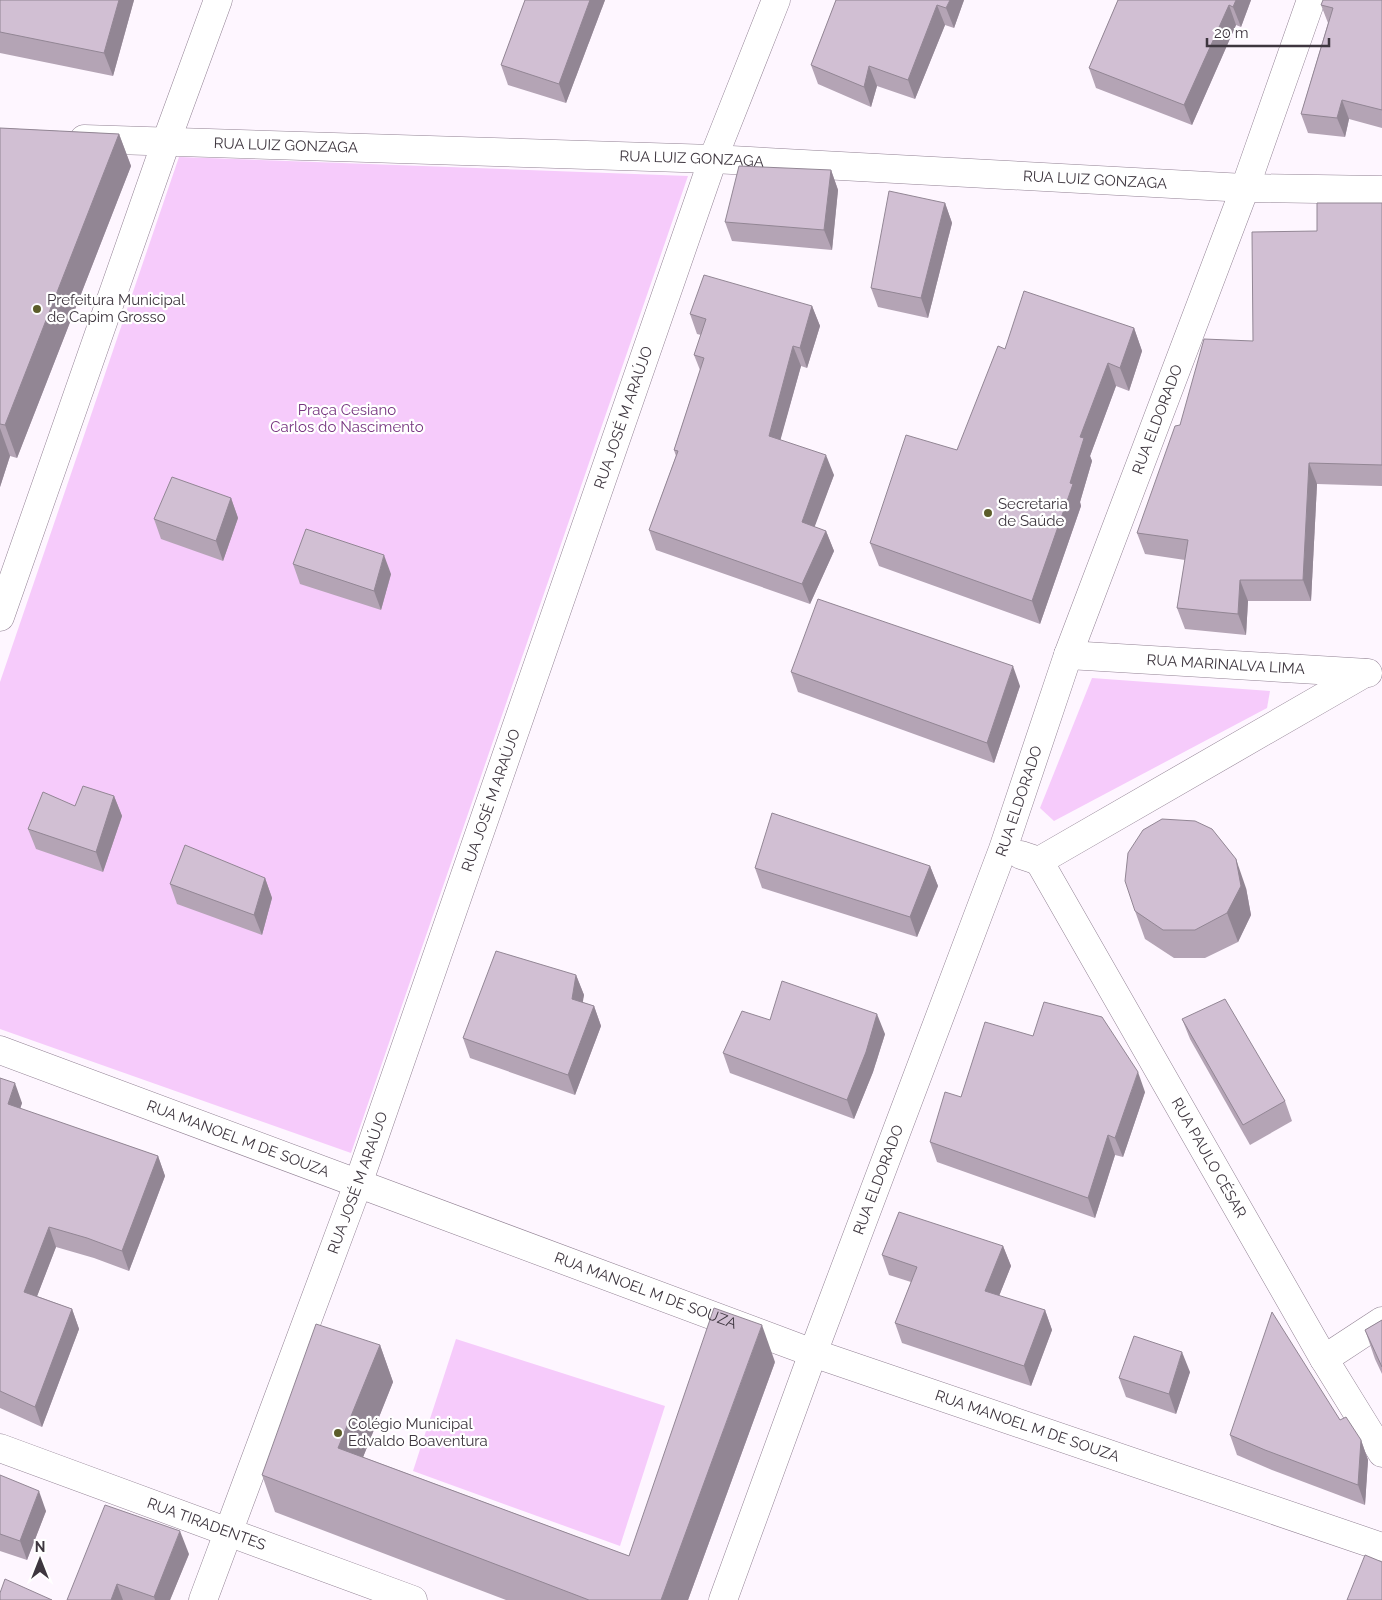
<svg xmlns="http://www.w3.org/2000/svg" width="1382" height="1600" viewBox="0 0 1382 1600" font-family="Raleway,sans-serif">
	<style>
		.green { fill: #f6cbfb }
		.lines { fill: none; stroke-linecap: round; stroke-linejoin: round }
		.street-casing { stroke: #928294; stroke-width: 29 }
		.street { stroke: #fff; stroke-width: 28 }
		.wall { fill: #b4a4b5 }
		.shaded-wall { fill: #928694 }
		.building { fill: #d1bfd3; stroke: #928694 }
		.poi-dot { fill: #5c5d2a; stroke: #fff; stroke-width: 2 }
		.labels { text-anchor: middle; stroke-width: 4.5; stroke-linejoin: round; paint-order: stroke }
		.street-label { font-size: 15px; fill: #3e363f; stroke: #fff }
		.poi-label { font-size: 15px; fill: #3e363f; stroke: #fff; text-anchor: start }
		.park-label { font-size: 15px; fill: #773680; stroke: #fff }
	</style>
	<rect width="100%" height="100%" fill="#fef6ff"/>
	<!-- green -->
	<g class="green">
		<path d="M179,157L688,176L351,1153L0,1029V682Z"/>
		<path d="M1092,678L1270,691L1267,708L1054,821L1040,808Z"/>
		<path d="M456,1339L665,1406L620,1546L413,1471Z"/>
	</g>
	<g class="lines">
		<!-- street casing -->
		<g class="street-casing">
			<g id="street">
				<path id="s1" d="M84,139L713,159L1245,188L1382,190"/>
				<path d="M0,617L166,142L218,0"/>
				<path id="s2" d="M1068,655L1368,673"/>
				<path d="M1021,855L1039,861L1365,673"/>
				<path id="s3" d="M1039,861L1324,1359L1382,1453"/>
				<path id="s4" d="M0,1050L813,1353L1382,1547"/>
				<path d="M1324,1359L1382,1321"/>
				<path id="s5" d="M0,1448L413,1600"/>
				<path id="s6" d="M203,1600L358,1184L713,159L776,0"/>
				<path id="s7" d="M723,1600L813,1353L1003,849L1068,655L1245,188L1311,0"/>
			</g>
		</g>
		<!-- street -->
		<use href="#street" class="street"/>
	</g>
	<!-- wall -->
	<g class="wall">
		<path d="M0,0H134L113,76L0,53Z"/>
		<path d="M525,0H605L566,103L508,85L501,65Z"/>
		<path d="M836,0H964L954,28L945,25L915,99L877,86L871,107L818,84L811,65Z"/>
		<path d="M1118,0H1251L1241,27L1236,25L1192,125L1096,88L1089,68Z"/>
		<path d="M1382,0V128L1349,119L1345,137L1308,133L1301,114L1328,23L1321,5Z"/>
		<path d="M0,128L119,134L131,166L17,458L10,456L0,487Z"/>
		<path d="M831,170L838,190L832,250L732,241L725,222Z"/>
		<path d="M945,203L952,223L928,318L878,307L871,288Z"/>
		<path d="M1382,203V486L1317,484L1311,601H1248L1246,635L1185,629L1177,608L1185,560L1145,554L1137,533L1180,425L1253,341L1317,231Z"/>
		<path d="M812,306L820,326L807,368L801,366L780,440L834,475L814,527L826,531L834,551L810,604L656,550L649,530L676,456L674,450L700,370L694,355L701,335L697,334L690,314Z"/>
		<path d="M1134,328L1142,351L1129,391L1116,386L1090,456L1092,461L1080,502L1081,506L1040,624L879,566L870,543L957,450L1005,349Z"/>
		<path d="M231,498L238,518L223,561L161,539L154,519Z"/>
		<path d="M293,564L391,574L381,610L300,584Z"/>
		<path d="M791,672L1020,686L994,763L798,692Z"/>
		<path d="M114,796L122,816L103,872L36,849L28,829L75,806Z"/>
		<path d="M930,866L938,886L917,937L762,888L755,868Z"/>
		<path d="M265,878L272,898L262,935L177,904L170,884Z"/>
		<path d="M1246,888L1251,915L1238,942L1205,958H1174L1145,939L1135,911Z"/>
		<path d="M576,975L584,995L582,1002L594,1006L601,1026L575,1095L470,1058L463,1038Z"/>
		<path d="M1182,1019L1285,1101L1292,1121L1250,1145L1190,1039Z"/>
		<path d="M770,1020L885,1034L873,1072L854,1119L730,1073L723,1053Z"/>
		<path d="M0,1078L22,1103L20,1109L158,1156L165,1176L129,1271L94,1258L56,1247L37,1296L72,1309L79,1329L42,1427L0,1408Z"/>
		<path d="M1145,1092L1123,1157L1115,1155L1095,1218L937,1162L930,1142L961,1097Z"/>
		<path d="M1003,1246L1011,1266L999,1296L1045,1310L1052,1330L1031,1386L902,1343L895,1323L911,1282L889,1275L882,1255Z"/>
		<path d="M1382,1320V1374L1375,1359L1365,1330Z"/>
		<path d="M380,1345L393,1382L363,1457L629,1556L775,1362L688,1600H506L275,1512L262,1475Z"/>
		<path d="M1190,1372L1176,1414L1126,1397L1119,1378Z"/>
		<path d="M1340,1420L1361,1440L1368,1460L1365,1505L1272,1470L1237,1455L1230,1435Z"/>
		<path d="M0,1475L46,1511L27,1560L0,1551Z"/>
		<path d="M189,1554L170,1600H67Z"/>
	</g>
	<!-- shaded-wall -->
	<g class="shaded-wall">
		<path d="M119,0H134L113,76L104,53Z"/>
		<path d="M590,0H605L566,103L559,84Z"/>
		<path d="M950,0H964L954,28L946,8Z"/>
		<path d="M1236,0H1251L1241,27L1233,7Z"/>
		<path d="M937,5L945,25L915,99L908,80Z"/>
		<path d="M1229,5L1236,25L1192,125L1184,105Z"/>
		<path d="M869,66L877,86L871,107L864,87Z"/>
		<path d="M1342,100L1349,119L1345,137L1337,118Z"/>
		<path d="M119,134L131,166L17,458L5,425Z"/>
		<path d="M831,170L838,190L832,250L824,230Z"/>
		<path d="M945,203L952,223L928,318L921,298Z"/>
		<path d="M812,306L820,326L807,368L800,348Z"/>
		<path d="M1134,328L1142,351L1129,391L1120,368Z"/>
		<path d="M793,346L801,366L776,456L769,436Z"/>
		<path d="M1108,363L1116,386L1090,456L1092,461L1080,502L1081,506L1040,624L1032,601L1070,483L1080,437Z"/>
		<path d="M0,428L10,456L0,487Z"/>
		<path d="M826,455L834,475L809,542L802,522Z"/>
		<path d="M1309,463L1317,484L1311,601L1303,580Z"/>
		<path d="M231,498L238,518L223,561L216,541Z"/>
		<path d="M826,531L834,551L810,604L802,584Z"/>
		<path d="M384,555L391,574L381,610L374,591Z"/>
		<path d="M1240,580L1248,601L1246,635L1238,614Z"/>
		<path d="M1013,666L1020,686L994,763L987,743Z"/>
		<path d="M114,796L122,816L103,872L96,852Z"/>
		<path d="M1236,859L1246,888L1251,915L1238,942L1227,913Z"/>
		<path d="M930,866L938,886L917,937L910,917Z"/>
		<path d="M265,878L272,898L262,935L254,915Z"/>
		<path d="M576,975L584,995L580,1019L572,999Z"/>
		<path d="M594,1006L601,1026L575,1095L568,1075Z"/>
		<path d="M877,1014L885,1034L873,1072L854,1119L847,1100Z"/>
		<path d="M1138,1072L1145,1092L1123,1157L1115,1138Z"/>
		<path d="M15,1083L22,1103L15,1124L8,1104Z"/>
		<path d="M1108,1135L1115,1155L1095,1218L1088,1198Z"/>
		<path d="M158,1156L165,1176L129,1271L122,1251Z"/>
		<path d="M49,1227L56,1247L31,1312L24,1292Z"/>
		<path d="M1003,1246L1011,1266L993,1311L985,1291Z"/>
		<path d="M72,1309L79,1329L42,1427L35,1407Z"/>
		<path d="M1045,1310L1052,1330L1031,1386L1024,1366Z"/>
		<path d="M762,1325L775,1362L688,1600H661Z"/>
		<path d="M380,1345L393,1382L352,1485L338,1448Z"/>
		<path d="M1182,1352L1190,1372L1176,1414L1169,1394Z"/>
		<path d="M1361,1440L1368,1460L1365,1505L1358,1485Z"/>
		<path d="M39,1491L46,1511L27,1560L20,1541Z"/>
		<path d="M180,1531L189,1554L170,1600H155L154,1597Z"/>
		<path d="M117,1584L123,1600H111Z"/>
	</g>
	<!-- building -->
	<g class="building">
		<path d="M0,0H119L104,53L0,32Z"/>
		<path d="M525,0H590L559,84L501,65Z"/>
		<path d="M836,0H950L946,8L937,5L908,80L869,66L864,87L811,65Z"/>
		<path d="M1118,0H1236L1233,7L1229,5L1184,105L1089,68Z"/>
		<path d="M1323,0H1382V110L1342,100L1337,118L1301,114L1333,8L1321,5Z"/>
		<path d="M0,128L119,134L5,425L0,424Z"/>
		<path d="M739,166L831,170L824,230L725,222Z"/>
		<path d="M889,191L945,203L921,298L871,288Z"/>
		<path d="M1317,203H1382V465L1309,463L1303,580H1240L1238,614L1177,608L1188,540L1137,533L1175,426L1180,425L1204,339L1253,341L1252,232L1317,231Z"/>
		<path d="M704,275L812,306L800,348L793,346L769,436L826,455L802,522L826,531L802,584L649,530L678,451L674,450L704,358L694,355L706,319L690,314Z"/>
		<path d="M1024,291L1134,328L1120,368L1108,363L1080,437L1084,438L1070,483L1073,484L1032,601L870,543L906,435L957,450L998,346L1005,349Z"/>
		<path d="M172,477L231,498L216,541L154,519Z"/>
		<path d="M306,529L384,555L374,591L293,564Z"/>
		<path d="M818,599L1013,666L987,743L791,672Z"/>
		<path d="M83,786L114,796L96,852L28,829L43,792L75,806Z"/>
		<path d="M772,813L930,866L910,917L755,868Z"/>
		<path d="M1162,819L1195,821L1212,829L1236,859L1241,886L1227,913L1195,930H1163L1135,911L1125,881L1128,853L1143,830Z"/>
		<path d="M185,845L265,878L254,915L170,884Z"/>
		<path d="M496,951L576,975L572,999L594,1006L568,1075L463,1038Z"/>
		<path d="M782,981L877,1014L866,1052L847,1100L723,1053L742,1011L770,1020Z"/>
		<path d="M1225,999L1285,1101L1243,1125L1182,1019Z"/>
		<path d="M1044,1002L1102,1017L1138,1072L1115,1138L1108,1135L1088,1198L930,1142L945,1092L961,1097L985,1022L1033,1036Z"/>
		<path d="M0,1078L15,1083L8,1104L158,1156L122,1251L87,1238L49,1227L24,1292L72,1309L35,1407L0,1391Z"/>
		<path d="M899,1212L1003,1246L985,1291L1045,1310L1024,1366L895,1323L917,1267L882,1255Z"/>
		<path d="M714,1308L762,1325L661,1600H589L262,1475L316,1324L380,1345L338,1448L629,1556Z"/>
		<path d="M1272,1312L1340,1420L1346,1417L1361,1440L1358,1485L1265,1450L1230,1435Z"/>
		<path d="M1382,1320V1367L1365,1330Z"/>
		<path d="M1134,1336L1182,1352L1169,1394L1119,1378Z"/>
		<path d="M0,1475L39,1491L20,1541L0,1534Z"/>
		<path d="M105,1505L180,1531L154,1597L117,1584L111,1600H67Z"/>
		<path d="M1365,1555L1382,1562V1600H1347Z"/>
		<path d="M5,1579L52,1600H0V1593Z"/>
	</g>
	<!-- markers -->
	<g class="poi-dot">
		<circle cx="37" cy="309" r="5"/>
		<circle cx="988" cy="513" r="5"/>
		<circle cx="338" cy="1433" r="5"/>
	</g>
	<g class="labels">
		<!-- street labels -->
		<g class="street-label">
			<text dy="5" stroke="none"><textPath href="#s1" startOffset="202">RUA LUIZ GONZAGA</textPath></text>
			<text dy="5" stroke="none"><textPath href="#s1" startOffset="608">RUA LUIZ GONZAGA</textPath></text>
			<text dy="5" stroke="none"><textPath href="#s1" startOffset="1012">RUA LUIZ GONZAGA</textPath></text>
			<text dy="5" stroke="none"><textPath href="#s6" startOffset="1255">RUA JOSÉ M ARAÚJO</textPath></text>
			<text dy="5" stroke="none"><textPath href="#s7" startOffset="1258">RUA ELDORADO</textPath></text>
			<text dy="5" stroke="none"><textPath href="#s2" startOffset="158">RUA MARINALVA LIMA</textPath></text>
			<text dy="5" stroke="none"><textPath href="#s6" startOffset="850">RUA JOSÉ M ARAÚJO</textPath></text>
			<text dy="5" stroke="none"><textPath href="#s7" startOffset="852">RUA ELDORADO</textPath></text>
			<text dy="5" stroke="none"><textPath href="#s4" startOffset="254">RUA MANOEL M DE SOUZA</textPath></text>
			<text dy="5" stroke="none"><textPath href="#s3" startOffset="342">RUA PAULO CÉSAR</textPath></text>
			<text dy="5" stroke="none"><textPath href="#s7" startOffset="448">RUA ELDORADO</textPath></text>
			<text dy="5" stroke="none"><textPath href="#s6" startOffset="445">RUA JOSÉ M ARAÚJO</textPath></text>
			<text dy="5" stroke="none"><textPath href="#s4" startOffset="689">RUA MANOEL M DE SOUZA</textPath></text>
			<text dy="5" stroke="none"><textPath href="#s4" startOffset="1094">RUA MANOEL M DE SOUZA</textPath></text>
			<text dy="5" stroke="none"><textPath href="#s5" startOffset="220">RUA TIRADENTES</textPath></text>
		</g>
		<!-- poi labels -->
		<g class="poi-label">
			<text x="47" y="305">Prefeitura Municipal<tspan x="47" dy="17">de Capim Grosso</tspan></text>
			<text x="998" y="509">Secretaria<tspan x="998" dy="17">de Saúde</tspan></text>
			<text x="348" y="1429">Colégio Municipal<tspan x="348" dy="17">Edvaldo Boaventura</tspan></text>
		</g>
		<!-- park labels -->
		<g class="park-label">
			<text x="347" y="415">Praça Cesiano<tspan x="347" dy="17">Carlos do Nascimento</tspan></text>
		</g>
	</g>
	<!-- north arrow -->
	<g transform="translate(40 1560)" stroke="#ffffff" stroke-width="4" paint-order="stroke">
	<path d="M0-4L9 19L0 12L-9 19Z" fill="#3e363f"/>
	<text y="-8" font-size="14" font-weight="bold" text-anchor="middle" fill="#3e363f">N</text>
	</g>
	<!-- scale -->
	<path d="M1207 38v8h122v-8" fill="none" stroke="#3e363f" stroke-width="2.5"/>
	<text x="1214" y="38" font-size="15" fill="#3e363f" stroke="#ffffff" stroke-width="4" paint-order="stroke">20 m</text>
</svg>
